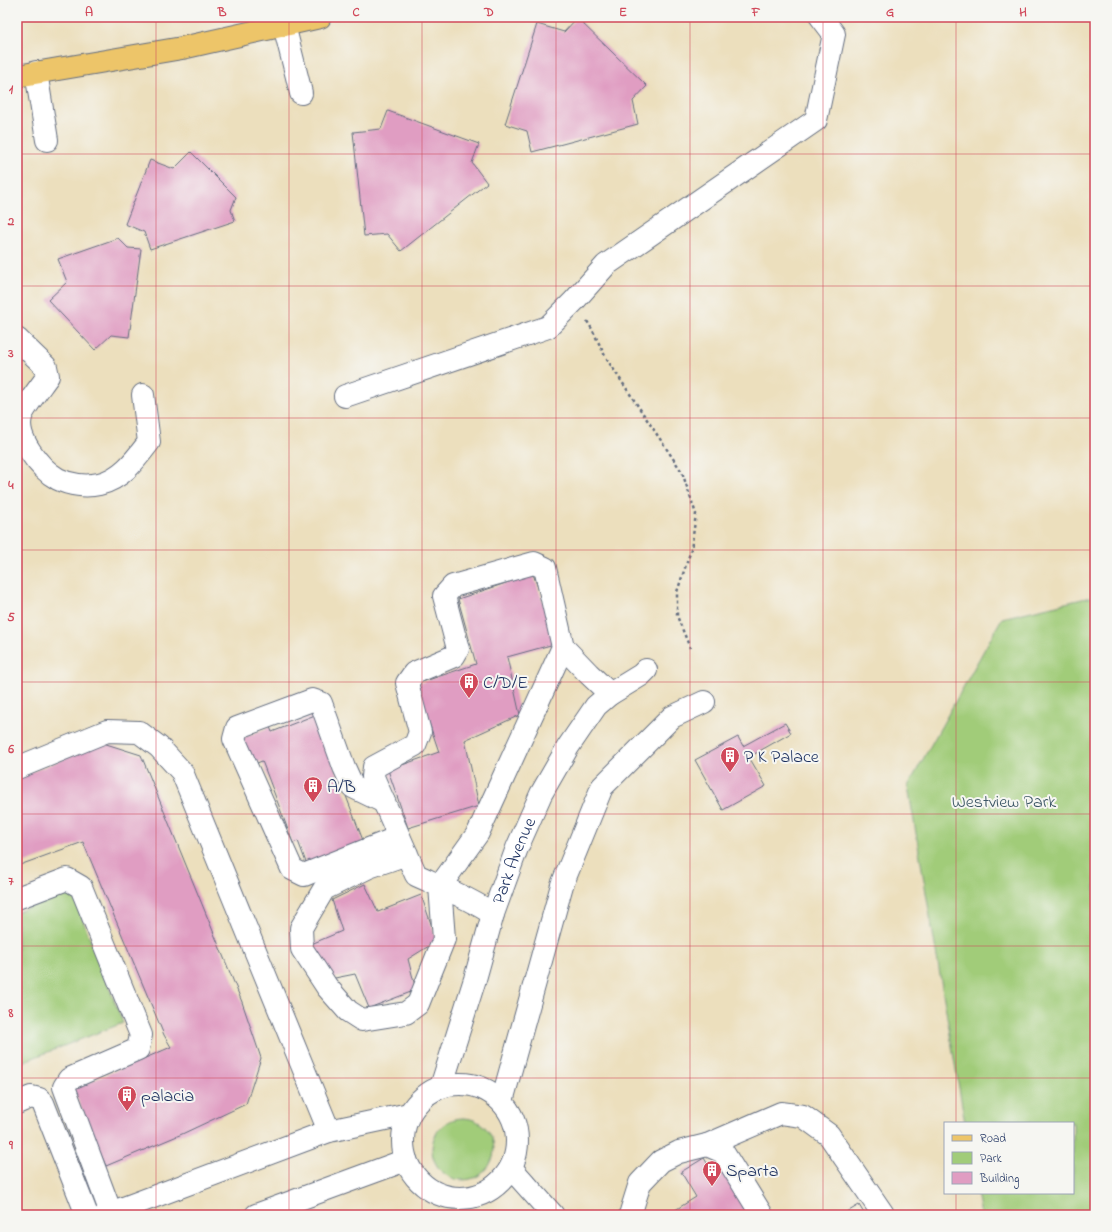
<svg xmlns="http://www.w3.org/2000/svg" width="1112" height="1232" viewBox="0 0 1112 1232" font-family="'Indie Flower',sans-serif">
	<style>
		.green { fill: #a1cc79; stroke: #5e7e6c }
		.building { fill: #e09dc2 }
		.lines { fill: none; stroke-linecap: round; stroke-linejoin: round }
		.minor-casing { stroke: #646d7f; stroke-width: 24 }
		.major-casing { stroke: #646d7f; stroke-width: 24 }
		.path { stroke: #646d7f; stroke-width: 2.5; stroke-dasharray: 3 3; stroke-linecap: butt }
		.minor { stroke: #fff; stroke-width: 22 }
		.major { stroke: #edc569; stroke-width: 22 }
		.grid { fill: none; stroke: #d1495b; stroke-width: 1; stroke-opacity: 0.55 }
		.labels { text-anchor: middle; stroke-width: 4; stroke-linejoin: round; paint-order: stroke }
		.poi-label { font-size: 18px; fill: #1b2f5e; stroke: #f6f6f2; text-anchor: start }
		.park-label { font-size: 18px; fill: #3c5665; stroke: #f6f6f2 }
		.street-label { font-size: 18px; fill: #1b2f5e; stroke: #f6f6f2 }
		.neatline { fill: none; stroke: #d1495b; stroke-width: 1.5 }
		.grid-label { font-size: 13px; text-anchor: middle; font-weight: bold; fill: #d1495b }
	</style>
	<rect width="100%" height="100%" fill="#f6f6f2"/>
	<filter id="ink" filterUnits="userSpaceOnUse"><feTurbulence type="fractalNoise" baseFrequency=".025" numOctaves="2"/><feDisplacementMap in="SourceGraphic" scale="8" xChannelSelector="R" yChannelSelector="G"/><feConvolveMatrix kernelMatrix="1 2 1 2 8 2 1 2 1" color-interpolation-filters="sRGB"/></filter>
	<filter id="wash" filterUnits="userSpaceOnUse"><feTurbulence type="fractalNoise" baseFrequency=".012" numOctaves="4" result="noise"/><feDisplacementMap in="SourceGraphic" scale="16" xChannelSelector="R" yChannelSelector="G"/><feGaussianBlur stdDeviation="0.9" result="paint"/><feColorMatrix in="noise" values="0 0 0 0 0 0 0 0 0 0 0 0 0 0 0 0 0 1.4 0 .05"/><feComposite in="paint" operator="in"/></filter>
	<g filter="url(#wash)">
		<rect width="100%" height="100%" fill="#ecdfbd"/>
		<!-- green -->
		<g class="green">
			<path d="M1095,596V1215H981L977,1193H1073V1123H965L908,786L1002,618Z"/>
			<path d="M71,890L123,1023L17,1064V912Z"/>
			<circle cx="463" cy="1149" r="31"/>
		</g>
		<g id="blocks">
			<!-- building -->
			<g class="building">
				<path d="M577,18L647,86L633,101L638,124L532,152L527,131L505,124L537,24L564,32Z"/>
				<path d="M388,111L479,144L472,163L487,183L401,251L387,234L364,236L353,132L381,129Z"/>
				<path d="M191,152L236,197L231,210L235,221L150,249L144,232L125,224L150,160L174,169Z"/>
				<path d="M118,238L128,248L141,249L129,337L111,335L95,350L48,300L67,282L58,259Z"/>
				<path d="M533,574L558,643L507,657L520,715L465,740L479,806L408,828L388,770L439,752L416,684L476,664L458,599Z"/>
				<path d="M315,715L364,843L307,865L298,841L293,843L262,761L252,765L242,738L270,727L272,732Z"/>
				<path d="M785,723L791,733L749,757L766,786L723,810L695,760L738,737L743,746Z"/>
				<path d="M103,743L141,755L242,1002L261,1058L246,1104L182,1134L106,1166L73,1089L171,1047L164,1035L83,842L17,866V778Z"/>
				<path d="M365,884L378,912L421,895L437,941L408,959L416,990L369,1008L355,974L325,980L309,945L342,931L332,900Z"/>
				<path d="M704,1158L715,1176L725,1170L752,1215H674L672,1212L696,1197L681,1172Z"/>
				<path d="M859,1205L865,1215H842Z"/>
			</g>
		</g>
	</g>
	<g filter="url(#ink)">
		<use href="#blocks" fill-opacity="0" stroke="#646d7f" stroke-width="1"/>
		<g class="lines">
			<!-- minor casing -->
			<g class="minor-casing">
				<g id="minor">
					<path d="M284,25L301,93"/>
					<path d="M36,72L47,140"/>
					<path d="M17,339L46,367L48,376C41,386 27,404 22,414C13,436 40,469 58,479C70,485 86,487 99,484C122,479 136,459 149,442L143,395"/>
					<path d="M345,396L548,327L574,301L606,265L816,120L834,34L821,17"/>
					<path d="M563,647L589,674L610,694"/>
					<path d="M17,768L107,731L139,732L159,747L182,772L329,1131"/>
					<path d="M384,802L353,787L344,767L321,703L312,700L237,728L234,739L292,869L304,875L399,837"/>
					<path d="M407,854L369,867L324,889L301,928L302,949L327,987L348,1011L362,1020L406,1013L418,1004L444,939L440,886L478,833L563,647L545,568L534,563L453,586L444,596L458,649L454,656L414,673L407,683L420,732L415,745L374,767L373,777L416,875C442,887 469,898 493,914"/>
					<path d="M17,898L67,879L81,887L141,1035L138,1049L69,1079L64,1087L111,1213"/>
					<circle cx="460" cy="1141" r="57"/>
					<path id="s1" d="M441,1087L475,979L493,914L517,848L541,794L568,747L596,706L610,694L641,675L646,670"/>
					<path d="M502,1101L562,885L602,787L672,717L704,702"/>
					<path d="M17,1103L31,1097L39,1099L43,1103L87,1215"/>
					<path d="M707,1145L781,1113L803,1116L829,1135L883,1214"/>
					<path d="M511,1168L553,1215"/>
					<path d="M105,1215L329,1131L409,1114"/>
					<path d="M256,1215L406,1160"/>
					<path d="M630,1215L640,1183L661,1161L679,1152L707,1145L723,1152L762,1215"/>
				</g>
			</g>
			<!-- major casing -->
			<g class="major-casing">
				<path id="major" d="M17,76L182,48L320,17"/>
			</g>
			<!-- path -->
			<path class="path" d="M587,321L592,329L606,358L682,472L696,514L691,550L677,592V616L690,648"/>
			<!-- minor -->
			<use href="#minor" class="minor"/>
			<!-- major -->
			<use href="#major" class="major"/>
		</g>
	</g>
	<!-- grid -->
	<path class="grid" d="M156,17V1215M289,17V1215M422,17V1215M556,17V1215M690,17V1215M823,17V1215M956,17V1123M17,154H1095M17,286H1095M17,418H1095M17,550H1095M17,682H1095M17,814H1095M17,946H1095M17,1078H1095M956,1193V1215"/>
	<!-- icons -->
	<defs>
		<g id="building-pin" transform="scale(1)"><path d="M0 17L-7.5 6A9.5 9.5 0 1 1 7.5 6Z" fill="#d1495b" stroke="#f6f6f2"/><path d="M-4-6H4V6H1V3H-1V6H-4ZM-2.5-4.3h1.7v1.8h-1.7ZM.8-4.3h1.7v1.8H.8ZM-2.5-1h1.7V.8h-1.7ZM.8-1h1.7V.8H.8Z" fill="#fff"/></g>
	</defs>
	<g fill-rule="evenodd">
		<use href="#building-pin" x="469" y="682"/>
		<use href="#building-pin" x="730" y="756"/>
		<use href="#building-pin" x="313" y="786"/>
		<use href="#building-pin" x="127" y="1095"/>
		<use href="#building-pin" x="712" y="1170"/>
	</g>
	<g class="labels">
		<!-- poi labels -->
		<g class="poi-label">
			<text x="483" y="688">C/D/E</text>
			<text x="744" y="762">P K Palace</text>
			<text x="327" y="792">A/B</text>
			<text x="141" y="1101">palacia</text>
			<text x="726" y="1176">Sparta</text>
		</g>
		<!-- park labels -->
		<g class="park-label">
			<text x="1004" y="807">Westview Park</text>
		</g>
		<!-- street labels -->
		<g class="street-label">
			<text dy="6" stroke="none"><textPath href="#s1" startOffset="238">Park Avenue</textPath></text>
		</g>
	</g>
	<!-- margin -->
	<rect width="1112" height="1232" fill="none" stroke="#f6f6f2" stroke-width="44"/>
	<!-- legend -->
	<rect x="944" y="1122" width="130" height="72" fill="#f6f6f2" stroke="#9ea6b7"/>
	<rect x="952" y="1135" width="20" height="6" fill="#edc569" stroke="#9ea6b7"/>
	<text x="980" y="1142" font-size="12" fill="#1b2f5e">Road</text>
	<rect x="952" y="1152" width="20" height="12" fill="#a1cc79" stroke="#9ea6b7"/>
	<text x="980" y="1162" font-size="12" fill="#1b2f5e">Park</text>
	<rect x="952" y="1172" width="20" height="12" fill="#e09dc2" stroke="#9ea6b7"/>
	<text x="980" y="1182" font-size="12" fill="#1b2f5e">Building</text>
	<rect x="22" y="22" width="1068" height="1188" class="neatline"/>
	<g class="grid-label">
		<text x="89" y="16">A</text>
		<text x="222" y="16">B</text>
		<text x="356" y="16">C</text>
		<text x="489" y="16">D</text>
		<text x="623" y="16">E</text>
		<text x="756" y="16">F</text>
		<text x="890" y="16">G</text>
		<text x="1023" y="16">H</text>
		<text x="11" y="93">1</text>
		<text x="11" y="225">2</text>
		<text x="11" y="357">3</text>
		<text x="11" y="489">4</text>
		<text x="11" y="621">5</text>
		<text x="11" y="753">6</text>
		<text x="11" y="885">7</text>
		<text x="11" y="1017">8</text>
		<text x="11" y="1149">9</text>
	</g>
</svg>
